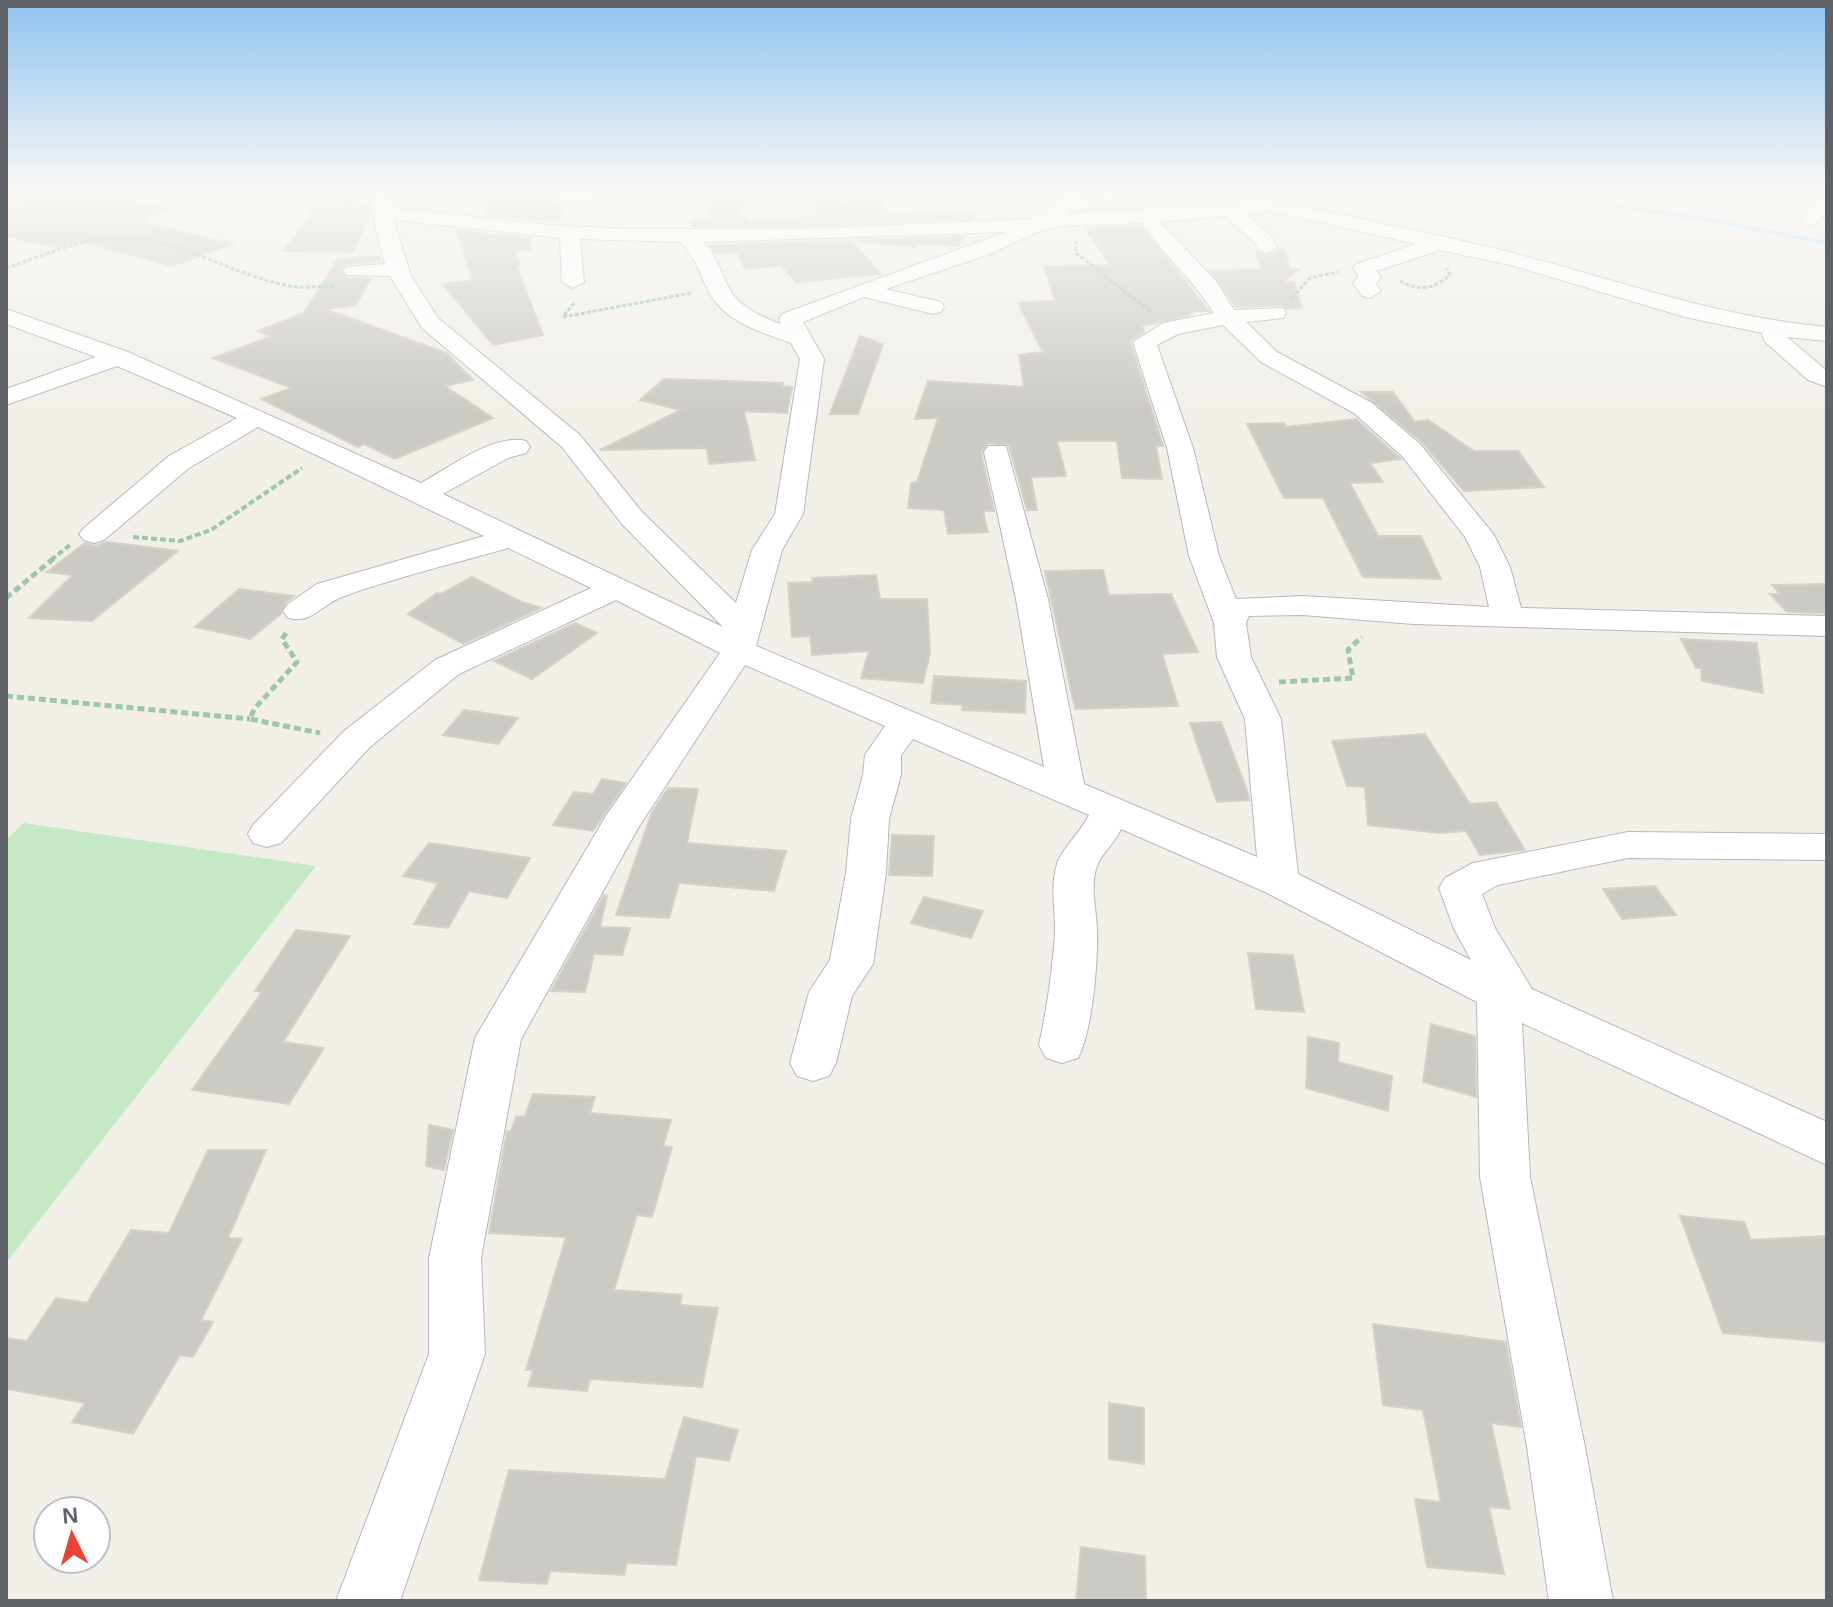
<svg xmlns="http://www.w3.org/2000/svg" width="1833" height="1607" viewBox="0 0 1833 1607" font-family="Arial,sans-serif">
	<style>
		.green { fill: #c5e8c5 }
		.lines { fill: none; stroke-linecap: round; stroke-linejoin: round }
		.stream { fill: #aadaff; fill-rule: evenodd }
		.building { fill: #cccac5; stroke: #d6d1c6; stroke-width: 2 }
		.minor-casing { stroke: #b5b8bc; stroke-width: 2 }
		.path-far2 { stroke: #9cc7a9; stroke-width: 3; stroke-dasharray: 4 2; stroke-linecap: butt }
		.path-far1 { stroke: #9cc7a9; stroke-width: 4; stroke-dasharray: 6 3; stroke-linecap: butt }
		.path { stroke: #9cc7a9; stroke-width: 5; stroke-dasharray: 7 4; stroke-linecap: butt }
		.minor { fill: #fff; fill-rule: evenodd }
	</style>
	<rect width="100%" height="100%" fill="#f1efe8"/>
	<!-- green -->
	<path class="green" d="M24,823L316,866L6,1263V840Z"/>
	<g class="lines">
		<!-- stream -->
		<path class="stream" d="M1493,188H1505L1715,219L1827,241V245L1715,223Z"/>
	</g>
	<!-- building -->
	<g class="building">
		<path d="M813,188H839L841,203L883,199L888,216L975,210L972,219L805,226H692L694,219H709L712,198L716,195L742,194L741,216H748V220L817,216Z"/>
		<path d="M51,195L143,198L133,204L170,208L142,222L233,244L172,266L79,241L59,248L6,237V208H21Z"/>
		<path d="M546,198L555,204H566L557,222L486,215L488,200Z"/>
		<path d="M370,205L371,212L353,252L284,251L314,208Z"/>
		<path d="M1141,226L1209,311L1188,312L1190,315L1142,326L1144,332L1130,341L1163,446H1156L1162,479L1122,478L1117,441H1057L1066,476L1031,477L1037,510H1027L1009,445L988,443L981,453L994,511H983L988,532L948,534L944,510L908,508L911,483L917,482L938,418L915,419L928,381L1024,387L1019,355L1043,352L1018,303L1055,301L1044,266L1110,265L1086,228Z"/>
		<path d="M456,230L531,238L530,250L515,251L520,265H516L543,335L493,345L443,284L473,280Z"/>
		<path d="M966,236L959,246L917,244L914,247L851,241L881,274L796,282L781,265L745,269L738,253L716,254L710,245Z"/>
		<path d="M1279,249H1284L1290,269H1298L1283,282H1294L1302,308L1287,309L1283,305L1236,307L1211,271L1261,270L1256,250L1266,256Z"/>
		<path d="M380,257V261L347,264L341,269L347,278L370,279L356,305L325,309L447,353L473,380L445,386L493,418L395,459L364,444L358,447L261,399L292,388L213,358L272,336L258,331L304,313L338,259Z"/>
		<path d="M860,336L883,344L858,414H830Z"/>
		<path d="M664,379L783,383L782,386L792,387L787,413L744,411L755,460L709,464L707,448L600,450L681,410L640,400Z"/>
		<path d="M1361,392H1393L1415,422L1428,420L1474,451H1518L1544,487L1464,491L1422,442Z"/>
		<path d="M1356,419L1401,459L1370,463L1383,482L1350,483L1378,536H1421L1441,579L1363,577L1323,498H1284L1247,424L1284,423L1286,427Z"/>
		<path d="M107,542L178,551L92,621L29,618L73,575L47,572L85,543L95,546Z"/>
		<path d="M1103,570L1109,595L1171,594L1198,652L1162,654L1178,706L1075,709L1045,571Z"/>
		<path d="M876,575L880,599H927L930,653L923,683L861,678L869,651L812,655L810,636L792,637L788,583L813,582L812,578Z"/>
		<path d="M472,577L522,602L541,608L463,644L408,614L437,593L441,594Z"/>
		<path d="M1827,584V613L1787,612L1770,594H1780L1772,585Z"/>
		<path d="M239,589L294,596L286,602L281,614L250,639L195,627Z"/>
		<path d="M575,623L597,633L532,679L494,661Z"/>
		<path d="M1681,639L1757,643L1763,693L1702,681L1701,668H1696Z"/>
		<path d="M934,676L1026,681L1025,713L962,710L963,705L931,703Z"/>
		<path d="M464,710L518,718L498,744L443,735Z"/>
		<path d="M1221,722L1248,793L1249,800L1217,802L1190,723Z"/>
		<path d="M1425,734L1470,804L1496,802L1525,850L1480,855L1466,831L1440,833L1368,825L1365,787L1347,786L1332,741Z"/>
		<path d="M602,779L626,783L593,831L553,825L574,792L593,794Z"/>
		<path d="M668,788L698,789L687,843L786,851L774,891L679,883L669,918L616,915L652,812Z"/>
		<path d="M892,835L934,836L932,876L889,875Z"/>
		<path d="M429,843L530,858L507,898L469,891L448,928L414,924L438,883L403,876Z"/>
		<path d="M1655,886L1676,915L1622,919L1603,889Z"/>
		<path d="M604,895L607,896L600,927L630,928L622,955L594,954L585,992L551,991Z"/>
		<path d="M924,897L983,911L971,938L911,923Z"/>
		<path d="M296,930L350,936L283,1042L324,1048L289,1104L192,1090L262,992L255,991Z"/>
		<path d="M1248,953L1293,955L1304,1012L1256,1009Z"/>
		<path d="M1431,1024L1475,1036L1476,1097L1423,1082Z"/>
		<path d="M1308,1037L1339,1043L1338,1062L1392,1076L1388,1111L1306,1088Z"/>
		<path d="M533,1094L595,1097L590,1113L671,1120L663,1146L672,1147L652,1217L637,1215L614,1290L682,1295L680,1305L718,1308L702,1387L590,1379L587,1391L528,1386L533,1370H526L566,1237L489,1233L507,1131H511L516,1117L525,1116Z"/>
		<path d="M429,1125L453,1130L444,1170L426,1166Z"/>
		<path d="M208,1150H266L228,1238L242,1239L201,1320L213,1322L193,1357L180,1355L133,1434L72,1422L85,1403L6,1389V1338L27,1341L56,1298L87,1303L131,1230L169,1233Z"/>
		<path d="M1680,1216L1744,1222L1751,1240L1827,1236V1342L1723,1333Z"/>
		<path d="M1373,1324L1506,1342L1521,1427L1491,1423L1510,1509L1489,1507L1504,1574L1427,1567L1415,1499L1441,1502L1423,1410L1383,1405Z"/>
		<path d="M1109,1403L1144,1408V1464L1109,1459Z"/>
		<path d="M684,1417L738,1430L729,1461L696,1456L676,1565L627,1563L624,1575L550,1571L547,1584L479,1580L509,1470L665,1479Z"/>
		<path d="M1081,1547L1145,1556L1146,1601H1076Z"/>
	</g>
	<g class="lines">
		<!-- minor casing -->
		<g class="minor-casing">
			<g id="minor">
				<path d="M371,188H389L392,208L548,225L629,229H805L1031,219L1066,192V188H1084L1081,198L1116,188H1159L1157,192L1137,194L1078,211L1071,208L1065,214L1237,203L1235,200L1237,196L1244,194C1338,215 1432,232 1524,256C1627,283 1719,317 1827,327V341L1787,337L1827,371V387L1808,380L1764,341L1762,333L1685,317L1514,266L1440,250L1376,271L1381,277L1376,284L1381,291L1370,298L1362,296L1353,283L1359,276L1353,268L1356,264L1416,244L1270,211L1246,214L1270,235L1277,247L1267,253L1260,251L1254,242L1225,216L1160,222L1216,281L1234,310L1283,308L1286,313L1283,318L1246,322L1277,352L1372,403L1420,444L1494,535L1510,567L1521,608L1827,616V636L1413,624L1303,615L1249,616L1246,623L1251,657L1281,719L1298,874L1471,960L1454,929L1439,888L1445,878L1473,863L1628,832L1827,834V860L1628,858L1498,885L1482,894L1495,928L1532,989L1827,1122V1165L1522,1023L1530,1177L1585,1447L1613,1601H1549L1527,1447L1480,1177L1477,1002L1265,892L1121,829C1115,843 1102,853 1097,866C1090,885 1096,908 1097,928C1098,961 1093,1029 1078,1058L1062,1063L1046,1058L1039,1045C1047,1009 1052,972 1055,935C1056,910 1049,885 1058,861C1065,845 1081,832 1089,815L913,739L901,755V775L889,819L886,873L873,964L852,996L836,1063L829,1076L813,1081L797,1076L790,1063L809,992L830,960L846,873L851,819L863,775L865,755L885,726L745,665L638,828L521,1039L481,1258L485,1354L400,1601H336L429,1354V1258L475,1038L606,816L720,653L616,600L459,674L370,747L281,843L267,847L253,843L248,834L253,825L344,731L435,660L591,588L508,548C453,564 396,577 342,597C321,605 312,624 288,618L283,611L288,604L317,584L484,536L258,427L189,468L104,540L94,543L84,540L79,534L84,528L169,456L237,418L117,366L6,405V389L96,357L6,324V309L128,352L421,483C449,468 493,433 526,441L530,447L526,453L508,458L443,494L723,627L622,524L562,447L422,328L390,276L347,275L343,271L347,267L385,264L375,225ZM394,220L560,238L562,282L573,288L584,282L580,239L680,242C701,262 702,288 719,306C737,326 767,334 791,343L800,359L775,514L752,550L736,603L642,512L580,435L438,318L411,276ZM1142,223C1164,255 1193,280 1214,313L1163,323L1133,342L1167,448L1189,556L1214,623L1217,657L1245,719L1257,857L1084,784L1048,599L1006,446H988L984,452L1016,599L1044,767L756,646L782,550L803,514L824,359L803,322L864,297L933,314L941,312L944,307L941,302L886,289L990,254L1040,231L1061,226ZM1006,232L782,314L779,319L781,324C767,319 746,310 736,298C722,282 720,257 703,242ZM1223,325L1261,362L1354,413L1402,456L1465,537L1480,567L1489,607L1303,596L1236,599L1219,556L1193,448L1157,345L1178,334Z"/>
				<path d="M600,188H634L637,192L628,198L557,202L548,196L557,190Z"/>
				<path d="M1827,191C1827,205 1828,221 1812,225L1805,223L1802,219L1820,193Z"/>
			</g>
		</g>
		<!-- path-far2 -->
		<g class="path-far2">
			<path d="M200,188L216,192L357,202"/>
			<path d="M812,188H822"/>
			<path d="M6,199L48,202L58,198"/>
			<path d="M708,210L784,188"/>
			<path d="M1076,241V253L1151,312"/>
			<path d="M6,268C46,255 94,232 137,238C191,246 237,276 290,286C303,289 319,286 333,286"/>
			<path d="M1400,281C1419,292 1434,289 1450,275L1447,268"/>
			<path d="M1292,298L1310,278L1338,272"/>
			<path d="M574,303L563,317L691,293"/>
		</g>
		<!-- path-far1 -->
		<g class="path-far1">
			<path d="M133,537L180,541L211,530L302,468"/>
			<path d="M51,560L70,545"/>
		</g>
		<!-- path -->
		<g class="path">
			<path d="M6,598L54,558"/>
			<path d="M286,633L282,639L297,662L254,709L250,719L320,733"/>
			<path d="M1279,682L1353,678L1348,650L1362,637"/>
			<path d="M6,696L250,719"/>
		</g>
		<!-- minor -->
		<use href="#minor" class="minor"/>
	</g>
	<!-- sky -->
	<linearGradient id="sky" x2="0" y2="1"><stop stop-color="#8fc3f1"/><stop offset="0.46" stop-color="#f9f8f5"/><stop offset="1" stop-color="#f9f8f5" stop-opacity="0"/></linearGradient>
	<rect width="1833" height="413" fill="url(#sky)"/>
	<!-- border -->
	<rect width="1833" height="1607" fill="none" stroke="#5f6368" stroke-width="16"/>
	<!-- north arrow -->
	<g transform="translate(72 1535) rotate(355)"><circle r="38" fill="#ffffff" stroke="#bfc1c3" stroke-width="2"/>
	<path d="M0-6L14 30L0 20L-14 30Z" fill="#ea4335"/>
	<text y="-12" font-size="22" font-weight="bold" text-anchor="middle" fill="#5f6368">N</text>
	</g>
</svg>
